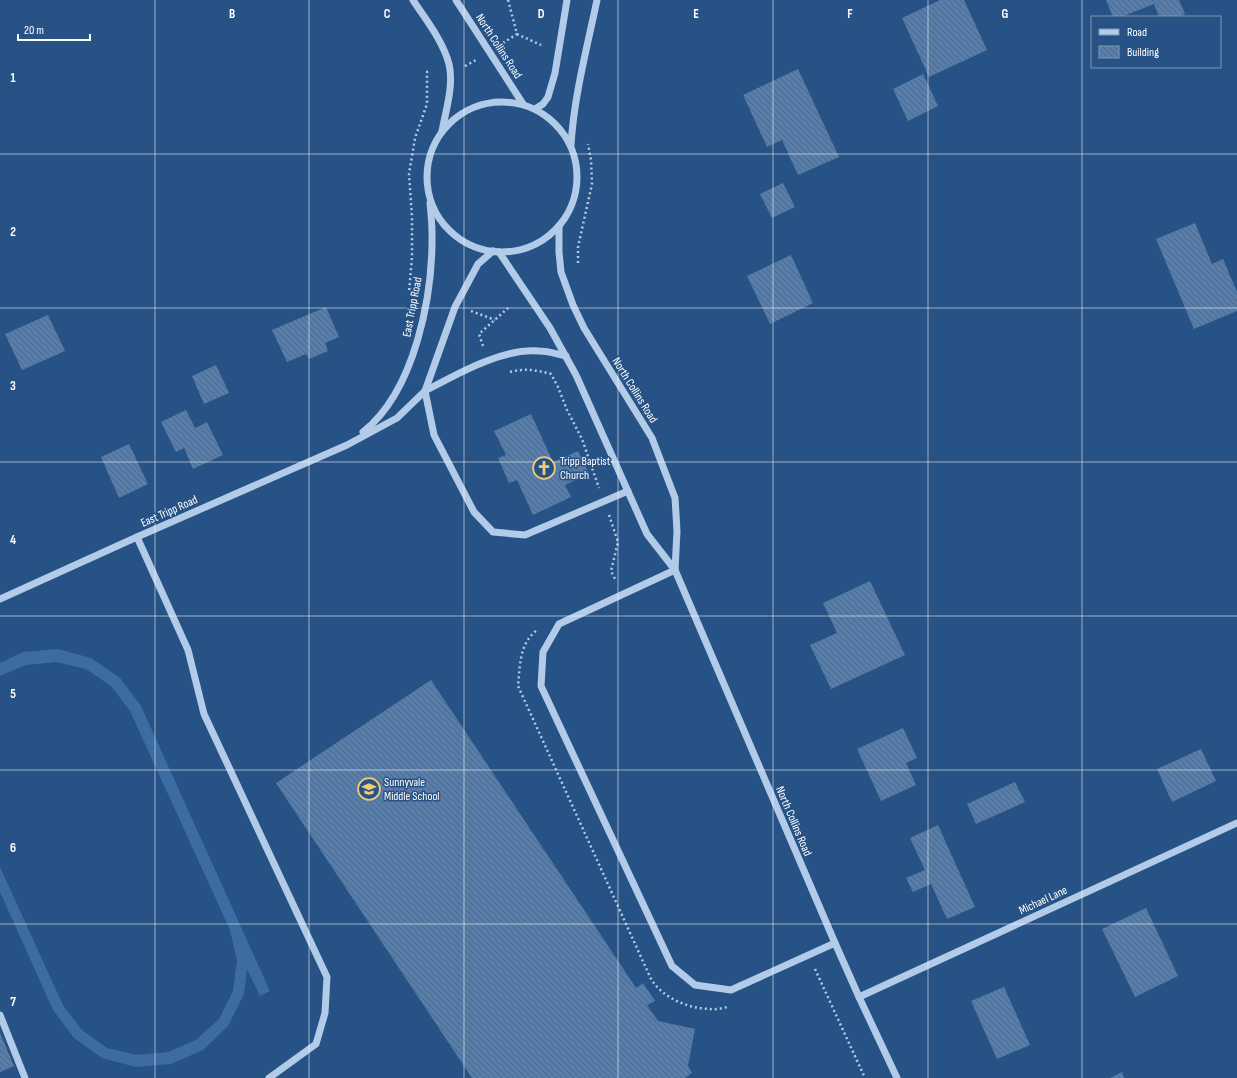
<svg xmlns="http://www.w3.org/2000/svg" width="1237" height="1078" viewBox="0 0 1237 1078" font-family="'Sofia Sans Condensed',sans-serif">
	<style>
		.grass { fill: #3c6ca2 }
		.building { fill: url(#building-back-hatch) }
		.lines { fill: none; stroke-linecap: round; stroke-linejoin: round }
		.path { stroke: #b2cbe8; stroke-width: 2.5; stroke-dasharray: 2 3; stroke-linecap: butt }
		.minor { stroke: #b2cbe8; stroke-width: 7 }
		.grid { fill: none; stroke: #fff; stroke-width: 1; stroke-opacity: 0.55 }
		.labels { text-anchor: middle; stroke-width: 3; stroke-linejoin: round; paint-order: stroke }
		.street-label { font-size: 12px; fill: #fff; stroke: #275285 }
		.poi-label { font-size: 12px; fill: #fff; stroke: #275285; text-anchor: start }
		.grid-label { font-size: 13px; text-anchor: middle; font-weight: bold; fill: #fff; stroke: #275285; stroke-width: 3; stroke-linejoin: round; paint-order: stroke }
	</style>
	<defs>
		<pattern id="building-back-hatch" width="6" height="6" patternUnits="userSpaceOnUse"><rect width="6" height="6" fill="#547eaf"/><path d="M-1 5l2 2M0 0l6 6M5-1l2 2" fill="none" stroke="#506882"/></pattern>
	</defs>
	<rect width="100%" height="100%" fill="#275285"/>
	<!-- grass -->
	<path class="grass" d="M58,649L91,658L120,678L141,706L270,991L260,996L247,969L244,994L228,1026L203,1050L171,1064L136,1067L102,1058L74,1038L53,1010L0,892V867L63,1005L82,1030L107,1048L137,1055L168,1052L196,1040L219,1019L233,991L237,960L230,930L130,711L111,686L86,669L56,662L26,665L0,676V663L23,652Z"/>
	<!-- building -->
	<g class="building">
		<path d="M940,0H964L987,50L929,77L902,18Z"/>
		<path d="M1106,0H1179L1185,14L1179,17H1159L1154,4L1121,17H1113Z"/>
		<path d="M798,69L839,157L798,175L782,140L767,147L743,95Z"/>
		<path d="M923,74L938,106L908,121L893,89Z"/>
		<path d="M783,183L795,207L772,218L760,194Z"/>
		<path d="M1195,223L1212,264L1223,259L1237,292V311L1194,329L1156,239Z"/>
		<path d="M791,255L813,303L770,324L747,276Z"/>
		<path d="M326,307L339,337L325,343L328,351L309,359L306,354L287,362L272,330Z"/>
		<path d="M48,315L65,351L22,370L5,334Z"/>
		<path d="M216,365L229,393L204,404L192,376Z"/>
		<path d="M186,410L195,428L207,422L223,455L193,469L184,448L176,452L161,422Z"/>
		<path d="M531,414L553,462L578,451L589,474L565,485L571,497L533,515L517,480L509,483L498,458L506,455L494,431Z"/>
		<path d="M129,444L148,484L119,498L101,457Z"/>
		<path d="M870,581L905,655L831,689L810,645L837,633L823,603Z"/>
		<path d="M431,680L636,988L643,983L655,1001L647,1005L658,1021L695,1029L688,1066L692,1073L685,1078H472L276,783Z"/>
		<path d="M903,728L917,758L906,763L916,785L881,801L857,749Z"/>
		<path d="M1201,749L1216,781L1172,802L1157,769Z"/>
		<path d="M1015,782L1025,802L976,824L967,804Z"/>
		<path d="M938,825L975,907L947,919L931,884L913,892L906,878L925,870L910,838Z"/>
		<path d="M1146,908L1178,976L1135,997L1102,929Z"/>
		<path d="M1004,987L1030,1045L997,1059L971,1001Z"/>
		<path d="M0,1033L14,1066L0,1072Z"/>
		<path d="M1122,1072L1124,1078H1110Z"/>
	</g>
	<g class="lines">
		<!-- path -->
		<g class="path">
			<path d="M508,0L517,34L541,45"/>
			<path d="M503,43L517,34"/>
			<path d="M465,66L476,60"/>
			<path d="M578,263V247L592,184L591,160L588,144"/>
			<path d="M412,292H409L412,257V217L409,174L415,138L427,104V72L431,71"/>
			<path d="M471,311L495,320"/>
			<path d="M483,346L479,334L508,308"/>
			<path d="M510,372C525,368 537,370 551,374L558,387L567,410L582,439L599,488"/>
			<path d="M609,515L618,542L611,571L616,581"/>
			<path d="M536,631C519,644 520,667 518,686L651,979C663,998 687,1008 709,1009C715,1010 722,1008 728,1007"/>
			<path d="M815,969L865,1078"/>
		</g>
		<!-- minor -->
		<g class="minor">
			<path d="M413,0C426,20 443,41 449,64C454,85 446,110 442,131"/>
			<path d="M456,0L523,104"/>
			<circle cx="502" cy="177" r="75"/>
			<path d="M535,109L543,104L548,97L555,73L567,0"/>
			<path d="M571,145C574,96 587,48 597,0"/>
			<path d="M559,226V252L561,272L573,305L584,328L652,438L675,498L677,531L675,570"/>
			<path d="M499,252L550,328L576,375L647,534L675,570L835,943L859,997L897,1078"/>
			<path d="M566,356C557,354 548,351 539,351C502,348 457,374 425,391L434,435L474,512L493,532L525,535L628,491"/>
			<path d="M363,432C415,391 433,296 432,233C432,223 431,213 430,203"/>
			<path d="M137,537L188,650L204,714L327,977L325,1013L316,1044L269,1078"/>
			<path d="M675,570L559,624L543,652L541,686L672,966L695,985L731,990L835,943"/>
			<path d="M0,599L137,537L347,445L397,418L425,391L455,307L478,264L493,251"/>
			<path d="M859,997L1237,823"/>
			<path d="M0,1015L25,1078"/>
		</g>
	</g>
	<!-- grid -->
	<path class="grid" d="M155,0V1078M309,0V1078M464,0V1078M618,0V1078M773,0V1078M928,0V1078M1082,0V1078M0,154H1237M0,308H1237M0,462H1237M0,616H1237M0,770H1237M0,924H1237"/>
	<!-- icons -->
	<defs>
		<g id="church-ring" transform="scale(1.15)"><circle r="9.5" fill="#275285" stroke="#f0cb77" stroke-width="1.5"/><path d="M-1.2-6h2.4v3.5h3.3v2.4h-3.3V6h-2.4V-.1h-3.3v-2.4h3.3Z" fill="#f0cb77"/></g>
		<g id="school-ring" transform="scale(1.15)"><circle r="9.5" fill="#275285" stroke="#f0cb77" stroke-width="1.5"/><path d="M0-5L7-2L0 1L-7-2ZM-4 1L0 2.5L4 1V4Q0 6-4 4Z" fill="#f0cb77"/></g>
	</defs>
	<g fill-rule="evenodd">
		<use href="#church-ring" x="544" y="468"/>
		<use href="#school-ring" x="369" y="789"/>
	</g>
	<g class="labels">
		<!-- street labels -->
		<g class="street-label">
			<text transform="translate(499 46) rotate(57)" y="4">North Collins Road</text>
			<text transform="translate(412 307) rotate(-79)" y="4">East Tripp Road</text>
			<text transform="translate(635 390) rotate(58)" y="4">North Collins Road</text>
			<text transform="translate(169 511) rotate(-24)" y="4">East Tripp Road</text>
			<text transform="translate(794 821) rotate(67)" y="4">North Collins Road</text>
			<text transform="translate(1043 900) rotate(-25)" y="4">Michael Lane</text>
		</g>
		<!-- poi labels -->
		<g class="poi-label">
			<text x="560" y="465">Tripp Baptist<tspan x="560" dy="14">Church</tspan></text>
			<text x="384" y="786">Sunnyvale<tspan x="384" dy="14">Middle School</tspan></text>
		</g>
	</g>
	<g class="grid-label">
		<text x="232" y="18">B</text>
		<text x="387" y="18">C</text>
		<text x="541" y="18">D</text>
		<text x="696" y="18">E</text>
		<text x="850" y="18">F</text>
		<text x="1005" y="18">G</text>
		<text x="13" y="82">1</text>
		<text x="13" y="236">2</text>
		<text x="13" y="390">3</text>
		<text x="13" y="544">4</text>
		<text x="13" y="698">5</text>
		<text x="13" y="852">6</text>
		<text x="13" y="1006">7</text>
	</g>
	<!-- legend -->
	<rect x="1091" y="16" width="130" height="52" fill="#275285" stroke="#7d97b6"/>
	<rect x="1099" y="29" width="20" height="6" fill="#b2cbe8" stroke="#7d97b6"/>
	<text x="1127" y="36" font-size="12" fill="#ffffff">Road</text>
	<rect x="1099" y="46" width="20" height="12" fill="url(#building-back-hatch)" stroke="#7d97b6"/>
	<text x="1127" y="56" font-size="12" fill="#ffffff">Building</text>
	<!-- scale -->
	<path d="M18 34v6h72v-6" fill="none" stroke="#ffffff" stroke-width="2"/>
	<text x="24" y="34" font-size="12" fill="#ffffff" stroke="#275285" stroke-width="3" paint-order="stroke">20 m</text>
</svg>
